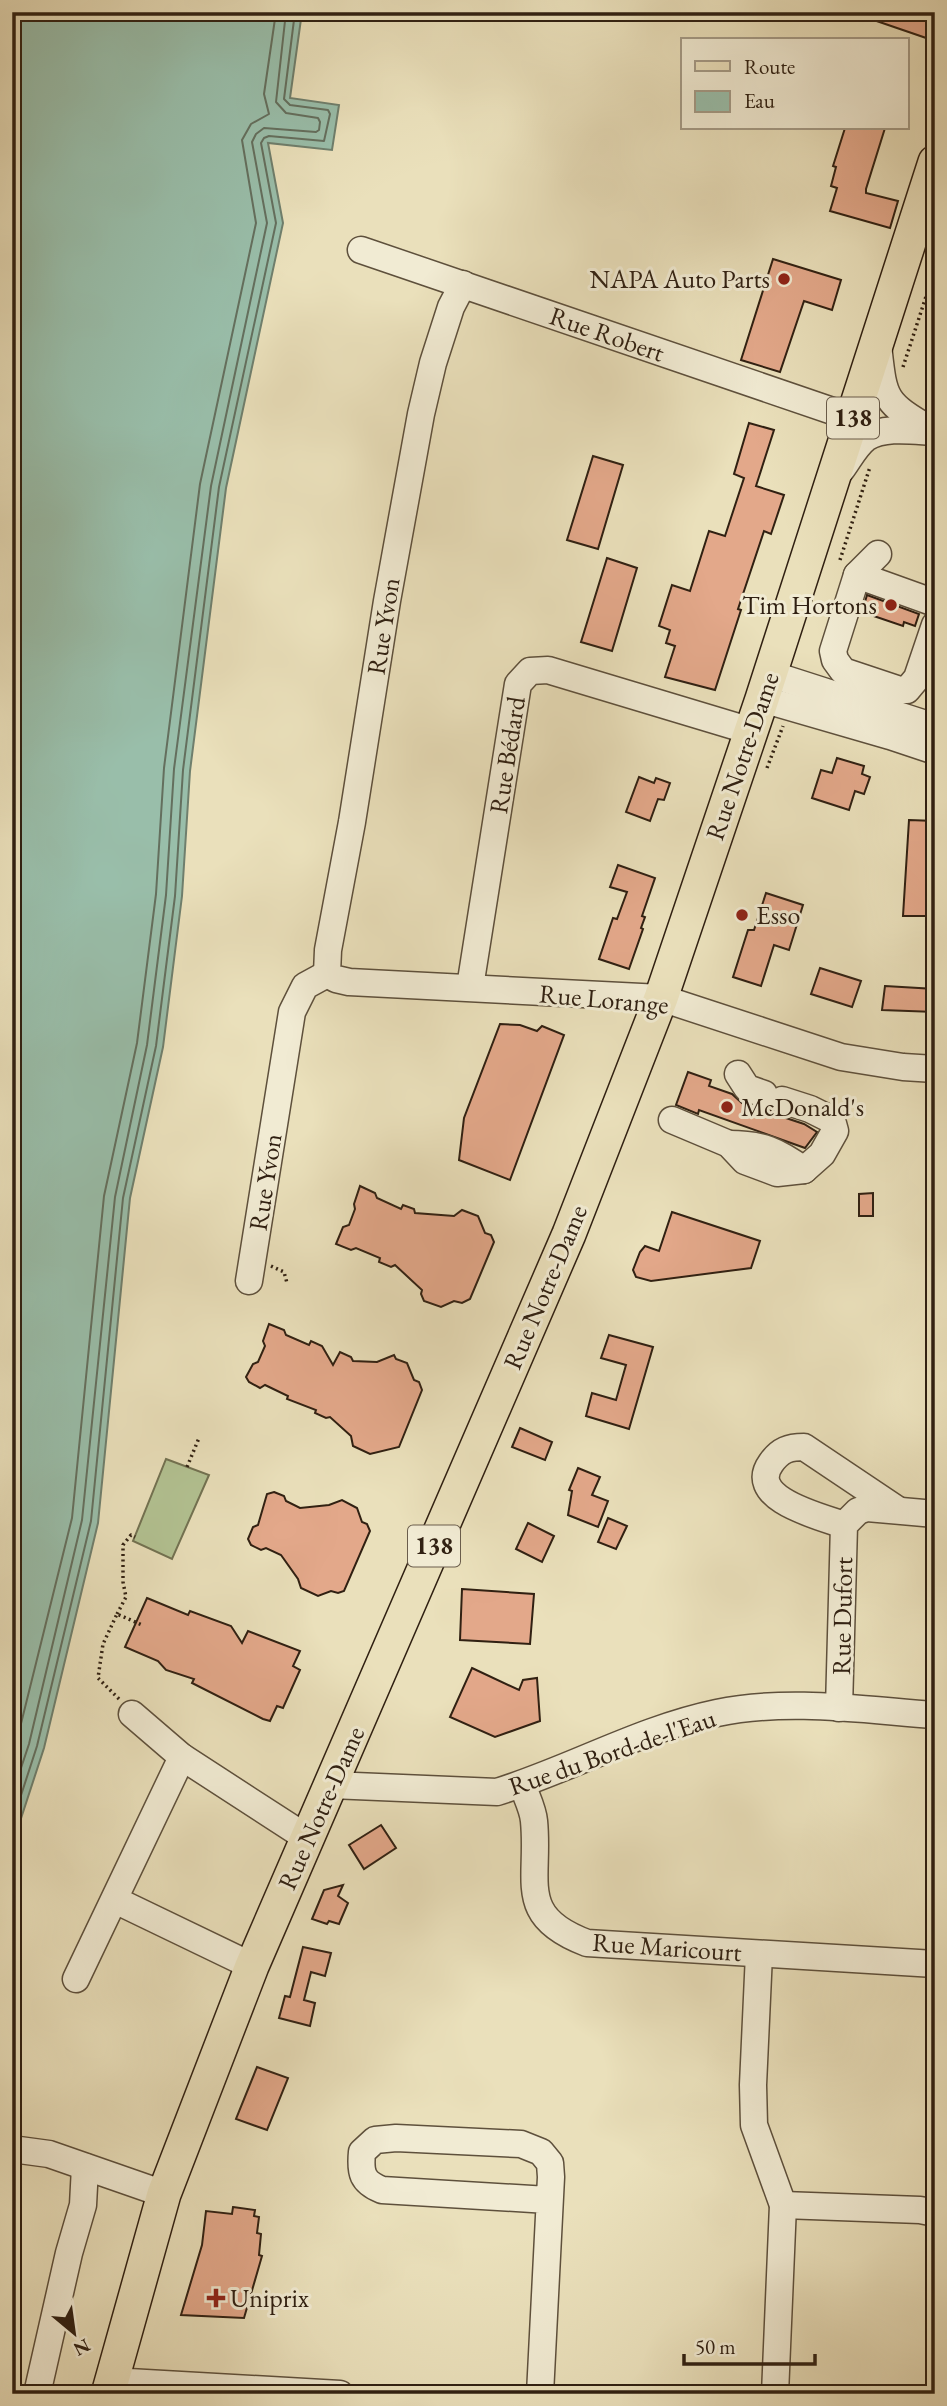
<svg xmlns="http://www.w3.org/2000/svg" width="947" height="2406" viewBox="0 0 947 2406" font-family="'EB Garamond',serif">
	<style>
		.green { fill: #b3c393; stroke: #727252; stroke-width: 2 }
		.water { fill: #99beaa; stroke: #6f7f6d; stroke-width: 2 }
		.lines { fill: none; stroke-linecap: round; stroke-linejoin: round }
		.shore { stroke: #646f5e; stroke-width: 2 }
		.building { fill: #e3a88a; stroke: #302012; stroke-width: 2 }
		.minor-casing { stroke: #5e503c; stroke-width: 29 }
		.major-casing { stroke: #302012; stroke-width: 36 }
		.path { stroke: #302012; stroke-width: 3.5; stroke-dasharray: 2 3.5; stroke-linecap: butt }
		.minor { stroke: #f1ebd3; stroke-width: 26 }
		.major { stroke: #eae0bb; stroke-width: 33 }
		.poi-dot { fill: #8f2418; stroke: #f1ebd3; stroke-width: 2.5 }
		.labels { text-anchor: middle; stroke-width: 6; stroke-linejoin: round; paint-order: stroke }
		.shield { fill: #f1ebd3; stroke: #6a5d4c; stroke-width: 2 }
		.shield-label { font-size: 24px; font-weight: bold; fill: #302012 }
		.poi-label { font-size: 26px; fill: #302012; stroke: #f1ebd3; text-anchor: start }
		.street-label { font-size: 26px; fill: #302012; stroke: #f1ebd3 }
	</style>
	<rect width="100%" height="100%" fill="#eae0bb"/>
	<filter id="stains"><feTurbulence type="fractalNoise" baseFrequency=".00286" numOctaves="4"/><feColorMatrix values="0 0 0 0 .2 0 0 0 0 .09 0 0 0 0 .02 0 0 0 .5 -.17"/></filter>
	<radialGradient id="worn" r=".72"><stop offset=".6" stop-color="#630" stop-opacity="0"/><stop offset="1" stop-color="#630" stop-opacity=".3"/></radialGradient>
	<!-- green -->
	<path class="green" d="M166,1459L209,1475L172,1559L133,1541Z"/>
	<!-- water -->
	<path class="water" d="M12,12H302L290,98L339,105L332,150L268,143L283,223L226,488L190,771L182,896L163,1047L130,1198L98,1523L44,1748L12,1846Z"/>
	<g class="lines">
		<!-- shore -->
		<g class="shore">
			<path d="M12,1760L72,1518L104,1196L137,1043L156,894L164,768L200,484L256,223L242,140L251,124L269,114L264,94L276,12"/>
			<path d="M12,1795L29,1744L82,1520L115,1197L147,1045L166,895L174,769L211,486L267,223L252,142L256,134L264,128L316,132L319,130L320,122L318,118L286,113L276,102L286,12"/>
			<path d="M12,1823L37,1746L91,1521L123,1198L156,1046L175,896L183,770L219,487L276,223L261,143L264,138L269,136L324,141L330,114L328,110L290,105L284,99L295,12"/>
		</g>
	</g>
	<!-- building -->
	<g class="building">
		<path d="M859,12H935V41L859,15Z"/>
		<path d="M845,128H885L866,189V193L898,201L890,228L830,211L837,188L831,186L836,167L833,166Z"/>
		<path d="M773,259L841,280L832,310L804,301L780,372L741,360Z"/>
		<path d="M749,423L774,430L756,486L784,495L771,534L764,531L738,609L741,610L715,690L665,677L675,646L666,643L670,630L659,626L672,585L690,591L709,531L725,536L744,478L734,474Z"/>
		<path d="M593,456L623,465L598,549L567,540Z"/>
		<path d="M607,558L637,568L612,651L581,642Z"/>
		<path d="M867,595L919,614L915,626L904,622L903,626L862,612Z"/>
		<path d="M837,758L864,766L862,774L870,777L864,794L855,791L849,810L812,798L821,770L832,773Z"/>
		<path d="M639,777L654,783L656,778L670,783L664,800L658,799L650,821L626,812Z"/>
		<path d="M909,820L935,821V916H903Z"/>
		<path d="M618,865L655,878L642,916L645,917L641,928L643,929L629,969L599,959L613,918L617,919L627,892L610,887Z"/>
		<path d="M766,893L803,905L789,950L774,945L761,986L733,977L748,930H754Z"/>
		<path d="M820,968L861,981L852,1007L811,994Z"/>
		<path d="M885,986L935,989V1012L882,1010Z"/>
		<path d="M500,1024L520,1025L537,1031L542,1026L564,1035L510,1180L459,1160L464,1118Z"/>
		<path d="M688,1072L711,1080L709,1086L732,1094L742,1103L759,1109H769L777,1115L804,1124L817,1132L805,1148L699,1110L698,1114L676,1105Z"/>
		<path d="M360,1186L375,1193L377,1198L401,1209L403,1205L414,1209L415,1213L454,1216L462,1210L478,1216L485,1233L491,1235L494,1242L470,1299L462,1303L454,1301L441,1307L424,1301L421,1294L422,1290L395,1265L391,1267L379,1262L380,1258L356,1248L351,1250L336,1244L343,1227L349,1225L355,1209L354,1204Z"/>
		<path d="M873,1193V1216H859V1194Z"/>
		<path d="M672,1212L760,1241L751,1268L651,1281L636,1277L633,1270L640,1252L645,1246L659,1251Z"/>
		<path d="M269,1324L284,1330L286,1335L309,1345L311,1341L322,1346L333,1365L340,1352L351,1357L353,1361L377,1362L394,1355L396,1359L407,1363L414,1380L419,1382L422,1390L399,1447L370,1454L353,1446L351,1436L330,1417L326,1418L315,1413L316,1410L287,1399L288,1396L265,1385L260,1388L249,1382L246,1377L253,1364L258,1362L265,1346L263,1341Z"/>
		<path d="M609,1335L653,1347L629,1429L586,1416L592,1393L616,1400L626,1365L601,1358Z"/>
		<path d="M520,1428L552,1442L545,1460L512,1447Z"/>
		<path d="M578,1468L600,1477L592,1495L608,1501L598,1527L568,1515L572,1491L569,1490Z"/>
		<path d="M274,1492L284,1496L286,1501L300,1508L329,1505L342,1500L357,1508L362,1522L367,1524L370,1531L344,1591L338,1593L331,1591L318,1596L301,1588L298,1579L281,1555L266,1548L261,1550L251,1545L248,1539L253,1527L258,1525L267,1494Z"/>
		<path d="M608,1518L627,1526L616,1549L598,1542Z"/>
		<path d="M528,1523L554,1536L542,1562L516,1549Z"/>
		<path d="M462,1589L534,1594L530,1644L460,1640Z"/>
		<path d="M147,1598L188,1615L190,1611L231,1626L242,1643L248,1631L300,1651L293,1666L300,1670L283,1708L277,1706L270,1721L263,1719L192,1683L194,1679L166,1670L158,1661L125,1647Z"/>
		<path d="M472,1668L519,1690L523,1680L537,1678L540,1721L495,1737L450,1717Z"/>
		<path d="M381,1825L396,1848L364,1869L349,1845Z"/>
		<path d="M343,1885L338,1896L348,1903L339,1924L329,1921L327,1924L312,1919L324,1890Z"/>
		<path d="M303,1947L331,1953L325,1976L311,1972L304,2000L315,2003L310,2026L279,2018L285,1996L290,1997Z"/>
		<path d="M257,2067L288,2078L267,2130L236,2119Z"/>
		<path d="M233,2207L255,2210L254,2216L259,2217L257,2233L261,2234L259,2255L262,2256L244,2318L181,2315L202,2245L206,2211L232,2214Z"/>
	</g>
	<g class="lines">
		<!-- minor casing -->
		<g class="minor-casing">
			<g id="minor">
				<path d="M361,250L853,418"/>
				<path d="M463,284L451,307L433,363L421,414L387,601L352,822L328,950L327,974L336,979L349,982L661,998L841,1057L903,1067L935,1069"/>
				<path d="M878,345C884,399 883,402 931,430"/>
				<path d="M841,470C848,461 856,445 866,438C884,426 914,431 934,432"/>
				<path d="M878,554L857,575L833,651L835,660L843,671L900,690H907L917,678L935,625"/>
				<path d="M857,575L935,603"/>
				<path d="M770,674L935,727"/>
				<path d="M762,699L890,736L935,751"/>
				<path d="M470,987L518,684L530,671L548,670L751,731"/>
				<path d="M738,1074L747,1088L764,1094"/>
				<path d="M672,1120L729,1144L745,1161L777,1173L804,1170L822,1154L835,1131L832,1120L810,1109L782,1100"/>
				<path d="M729,1144C763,1144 777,1151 804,1170"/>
				<path d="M249,1281L292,1012L305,986L327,974"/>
				<path d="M844,1525C822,1517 745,1499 771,1463C780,1450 789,1447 804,1447L898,1510"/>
				<path d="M839,1708L844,1525L858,1511L867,1508L935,1514"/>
				<path d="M132,1714L182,1757L307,1838"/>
				<path d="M522,1784C526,1796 533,1809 534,1821C540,1881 515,1916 587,1943L935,1964"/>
				<path d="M331,1785L497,1792C571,1769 640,1729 717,1713C788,1698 864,1710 935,1715"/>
				<path d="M115,1900L252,1966"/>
				<path d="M759,1954L753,2085L754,2125L783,2205L775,2394"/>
				<path d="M76,1979L182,1757"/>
				<path d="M12,2149L49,2154L164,2194"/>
				<path d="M783,2205L920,2210L935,2213"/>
				<path d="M111,2381L340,2394"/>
				<path d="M37,2394L69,2253L83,2205L85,2167"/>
				<path d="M540,2394L551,2177L550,2163L541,2152L521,2144L396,2138L375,2140L362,2152C360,2173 362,2182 382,2190L548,2200"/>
			</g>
		</g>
		<!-- major casing -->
		<g class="major-casing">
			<path id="major" d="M108,2394L164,2194L252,1966L569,1234L661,998L762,699L935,162"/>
		</g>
		<!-- path -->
		<g class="path">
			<path d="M903,367L935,269"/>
			<path d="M840,560L870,467"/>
			<path d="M767,768L783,726"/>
			<path d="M271,1266L284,1272L287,1283"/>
			<path d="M187,1467L199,1438"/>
			<path d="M117,1614L126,1597L123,1582V1545L131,1535L135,1537"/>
			<path d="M119,1699L98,1678L103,1644L117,1614L142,1625"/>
		</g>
		<!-- minor -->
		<use href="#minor" class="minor"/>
		<!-- major -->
		<use href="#major" class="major"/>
	</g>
	<!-- markers -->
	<g class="poi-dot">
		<circle cx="784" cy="279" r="7"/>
		<circle cx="891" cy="605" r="7"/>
		<circle cx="742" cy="915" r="7"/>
		<circle cx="727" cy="1107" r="7"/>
		<path d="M212.5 2287.5h7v7h7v7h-7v7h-7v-7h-7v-7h7z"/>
	</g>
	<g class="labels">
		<!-- shield labels -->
		<g class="shield">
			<rect x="827" y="397.5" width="52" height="41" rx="5"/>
			<rect x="408" y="1525.5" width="52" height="41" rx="5"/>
		</g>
		<g class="shield-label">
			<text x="853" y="426">138</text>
			<text x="434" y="1554">138</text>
		</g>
		<!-- poi labels -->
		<g class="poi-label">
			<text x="770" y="288" text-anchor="end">NAPA Auto Parts</text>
			<text x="877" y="614" text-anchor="end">Tim Hortons</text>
			<text x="756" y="924">Esso</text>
			<text x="741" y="1116">McDonald's</text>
			<text x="230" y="2307">Uniprix</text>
		</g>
		<!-- street labels -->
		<g class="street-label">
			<text transform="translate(607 334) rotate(19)" y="9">Rue Robert</text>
			<text transform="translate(383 626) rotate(-81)" y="9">Rue Yvon</text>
			<text transform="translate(507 755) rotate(-81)" y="9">Rue Bédard</text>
			<text transform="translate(742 756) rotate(-71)" y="9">Rue Notre-Dame</text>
			<text transform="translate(604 999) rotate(5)" y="9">Rue Lorange</text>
			<text transform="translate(265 1182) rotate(-81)" y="9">Rue Yvon</text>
			<text transform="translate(545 1287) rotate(-67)" y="9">Rue Notre-Dame</text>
			<text transform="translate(842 1616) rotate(-89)" y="9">Rue Dufort</text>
			<text transform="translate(612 1752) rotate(-19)" y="9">Rue du Bord-de-l'Eau</text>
			<text transform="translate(321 1808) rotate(-66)" y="9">Rue Notre-Dame</text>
			<text transform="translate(667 1947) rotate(4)" y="9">Rue Maricourt</text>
		</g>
	</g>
	<!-- margin -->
	<rect width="947" height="2406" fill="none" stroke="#eae0bb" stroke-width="42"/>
	<rect x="14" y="14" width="919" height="2378" fill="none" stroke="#302012" stroke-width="3.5"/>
	<rect x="21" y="21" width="905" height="2364" fill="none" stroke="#302012" stroke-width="2"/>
	<!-- legend -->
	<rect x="681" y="38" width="228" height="91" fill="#f1ebd3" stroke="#a49a86" stroke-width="2"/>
	<rect x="695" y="61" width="35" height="10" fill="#eae0bb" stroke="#a49a86" stroke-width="2"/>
	<text x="744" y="74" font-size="21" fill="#302012">Route</text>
	<rect x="695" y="91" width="35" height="21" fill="#99beaa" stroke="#a49a86" stroke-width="2"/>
	<text x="744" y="108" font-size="21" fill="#302012">Eau</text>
	<!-- north arrow -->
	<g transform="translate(74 2333) rotate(151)" stroke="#f1ebd3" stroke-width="5" paint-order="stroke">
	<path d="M0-5L12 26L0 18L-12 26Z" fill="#302012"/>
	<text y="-10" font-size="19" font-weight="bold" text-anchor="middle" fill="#302012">N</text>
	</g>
	<!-- scale -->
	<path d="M684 2354v10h131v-10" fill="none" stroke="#302012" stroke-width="3.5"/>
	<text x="695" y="2354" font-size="21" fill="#302012" stroke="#f1ebd3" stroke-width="5" paint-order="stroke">50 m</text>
	<rect width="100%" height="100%" filter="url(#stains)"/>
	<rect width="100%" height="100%" fill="url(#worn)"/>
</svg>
